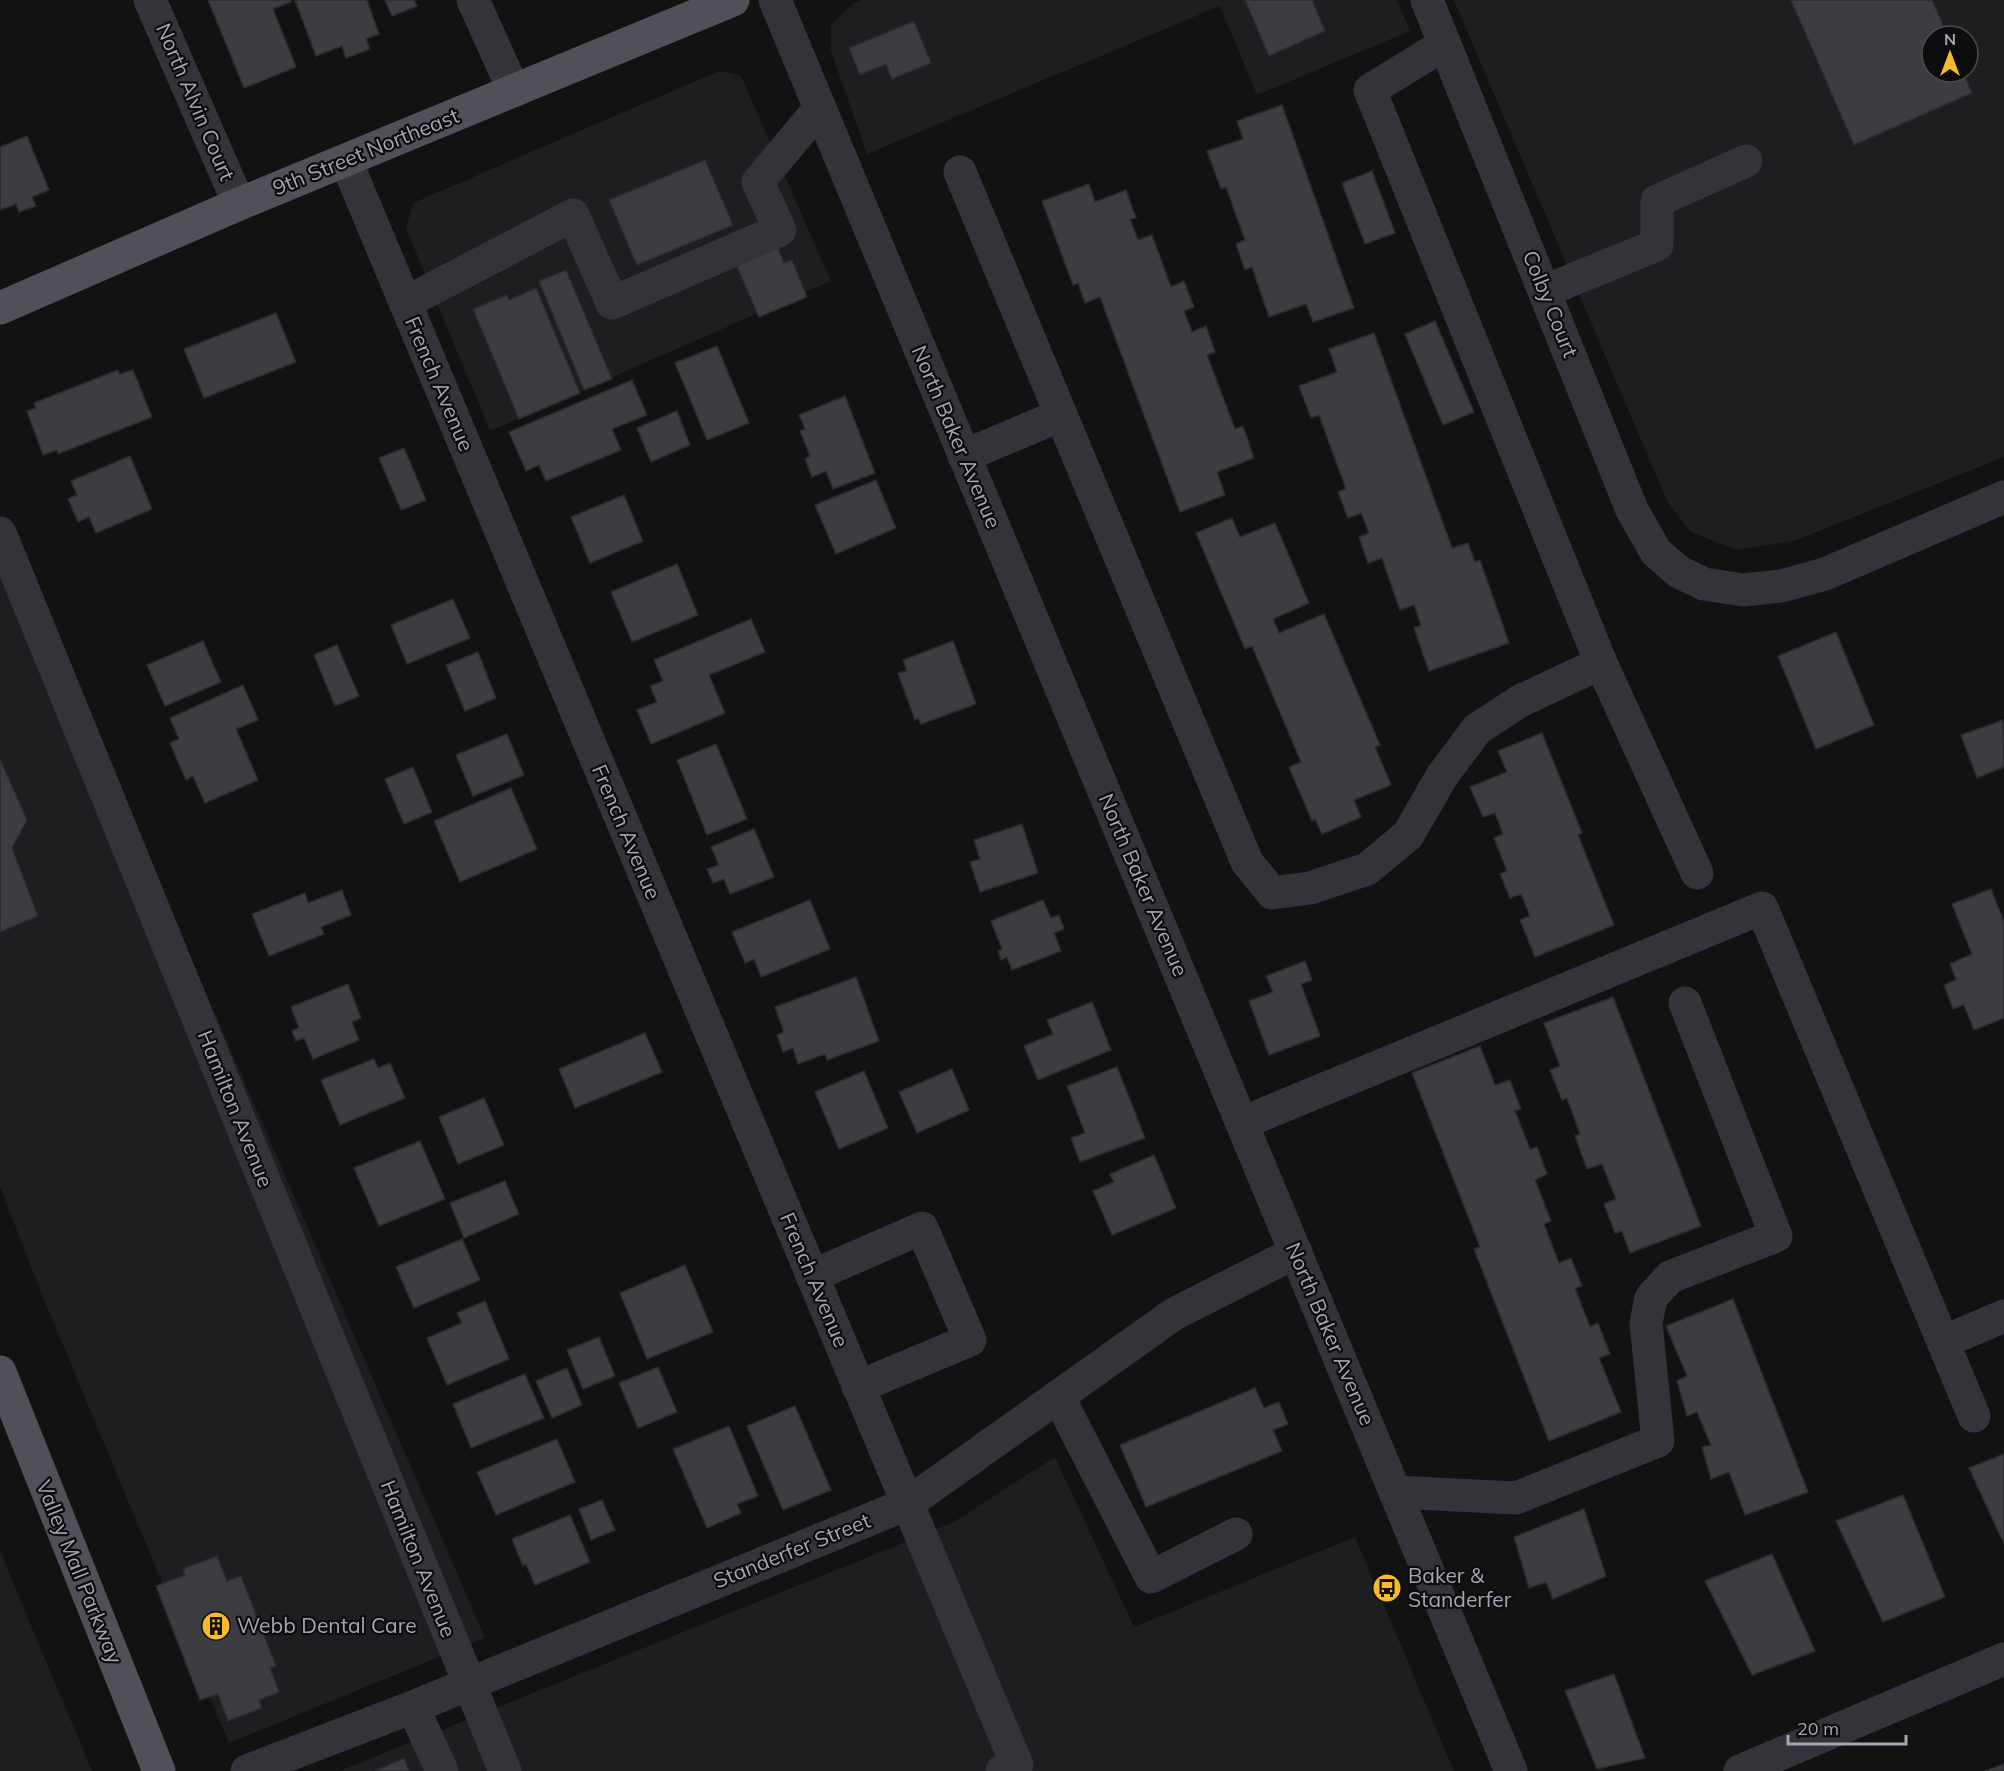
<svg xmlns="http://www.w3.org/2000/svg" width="2004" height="1771" viewBox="0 0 2004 1771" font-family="Mulish,sans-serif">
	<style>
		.built { fill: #1e1e20; fill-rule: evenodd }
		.building { fill: #3c3c41; stroke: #2c2c30; stroke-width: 1.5 }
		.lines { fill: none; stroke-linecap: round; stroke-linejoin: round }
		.minor { stroke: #333339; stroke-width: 33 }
		.major { stroke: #4f5058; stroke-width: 33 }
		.labels { text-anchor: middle; stroke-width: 4.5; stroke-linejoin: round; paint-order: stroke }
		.street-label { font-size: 21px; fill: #a3a7b5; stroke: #0d0d0e }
		.poi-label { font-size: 21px; fill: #a3a7b5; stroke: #0d0d0e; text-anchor: start }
	</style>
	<rect width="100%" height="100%" fill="#121213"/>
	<!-- built -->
	<g class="built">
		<path d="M862,0H1397L1410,31L1257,95L1220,6L867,154L831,51V24L853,4Z"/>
		<path d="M1454,0H2004V457L1794,541L1736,550L1691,532L1668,503ZM1932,36H1968V72H1932Z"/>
		<path d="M719,71L741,76L831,281L490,431L406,228L413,203Z"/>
		<path d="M0,516L485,1638L229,1743L41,1292L0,1187Z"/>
		<path d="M1055,1457L1134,1627L1355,1537L1454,1771H340L952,1523Z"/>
		<path d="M0,1550L29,1621L92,1771H0Z"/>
	</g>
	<!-- building -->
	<g class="building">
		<path d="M208,0H291V2L273,9L296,67L244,88Z"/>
		<path d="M295,0H367L379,34L366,39L370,49L346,58L342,46L316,56Z"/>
		<path d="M385,0H414L417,6L392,16Z"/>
		<path d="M1245,0H1312L1325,31L1269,56Z"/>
		<path d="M1791,0H1932L1948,36H1932V72H1963L1972,93L1854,145Z"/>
		<path d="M914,21L931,63L892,79L886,64L860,75L849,48Z"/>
		<path d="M1282,105L1354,308L1313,322L1306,304L1269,317L1252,267L1245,270L1236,244L1245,240L1226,187L1221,189L1207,151L1243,139L1237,121Z"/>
		<path d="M27,136L49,190L32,197L36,206L19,212L16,204L0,210V147Z"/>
		<path d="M705,160L733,225L637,265L609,200Z"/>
		<path d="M1372,171L1395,233L1365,244L1342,183Z"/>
		<path d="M1089,184L1095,202L1126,190L1136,218L1130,219L1138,240L1152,235L1171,287L1184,281L1194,307L1184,311L1192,332L1206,326L1215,352L1207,355L1235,429L1243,426L1254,458L1217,472L1225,495L1180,512L1100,297L1085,303L1078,283L1073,285L1042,201Z"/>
		<path d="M776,244L784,263L792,260L807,297L759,317L735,262Z"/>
		<path d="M566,270L612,379L584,390L539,281Z"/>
		<path d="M536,288L580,393L519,419L473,309L507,295L509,300Z"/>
		<path d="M276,313L296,362L204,398L184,349Z"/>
		<path d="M1435,321L1474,412L1443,425L1405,334Z"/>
		<path d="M1374,333L1452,548L1468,543L1475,562L1480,560L1509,643L1429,671L1414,628L1421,625L1414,605L1400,610L1382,558L1368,563L1359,537L1369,533L1361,513L1348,518L1338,492L1346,489L1319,415L1311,418L1299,386L1337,372L1329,349Z"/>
		<path d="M717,346L749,423L707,440L675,363Z"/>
		<path d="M118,370L120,374L133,370L152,417L58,454L57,450L43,455L27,411L36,408L34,403Z"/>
		<path d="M632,380L647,415L612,429L621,450L546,481L539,465L526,471L509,432Z"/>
		<path d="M845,396L875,473L833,489L826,471L812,477L805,459L810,456L800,431L805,429L799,415Z"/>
		<path d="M677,411L690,445L651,462L637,428Z"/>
		<path d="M404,448L426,500L401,510L379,458Z"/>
		<path d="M130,456L152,509L96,533L89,517L78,522L68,499L77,495L71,481Z"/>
		<path d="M876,480L896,528L836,554L815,505Z"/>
		<path d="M624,495L643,541L590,563L571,517Z"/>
		<path d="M1232,518L1240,537L1275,523L1309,603L1273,619L1279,633L1324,614L1380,745L1375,747L1391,785L1354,800L1361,817L1322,834L1315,819L1312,821L1289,767L1301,762L1252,646L1245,649L1196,533Z"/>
		<path d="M677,564L698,615L632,642L611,592Z"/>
		<path d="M453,599L470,638L407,664L391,625Z"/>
		<path d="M751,619L765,652L709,675L725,713L651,744L637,710L657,702L650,686L663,681L654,660Z"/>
		<path d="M1836,632L1874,725L1816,749L1778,656Z"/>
		<path d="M203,641L221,682L165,706L147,665Z"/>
		<path d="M953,641L976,704L921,724L918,718L915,720L898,673L907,671L903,660Z"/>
		<path d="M337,645L359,696L335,706L314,655Z"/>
		<path d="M478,652L496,698L465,711L446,665Z"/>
		<path d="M243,685L258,720L236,729L258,780L205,803L193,776L186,780L170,743L179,739L170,718Z"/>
		<path d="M2003,720L2004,767L1977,778L1961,735Z"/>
		<path d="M1542,733L1582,833L1578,835L1614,925L1535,957L1520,920L1530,916L1521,894L1510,898L1500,874L1507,871L1494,838L1503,834L1495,813L1483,817L1470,787L1507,772L1498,751Z"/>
		<path d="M507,734L524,775L473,796L456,755Z"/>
		<path d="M716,744L747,819L707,835L677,760Z"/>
		<path d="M0,759L27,820L12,848L38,916L0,932Z"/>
		<path d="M413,767L432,812L404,824L385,779Z"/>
		<path d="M511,788L537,849L460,882L434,821Z"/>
		<path d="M1022,824L1038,873L980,892L970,862L980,859L974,840Z"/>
		<path d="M754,829L774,877L730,894L724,879L713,883L707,869L719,865L711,847Z"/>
		<path d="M1991,889L2004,922V1018L1974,1030L1964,1005L1953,1009L1944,985L1956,980L1950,964L1972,954L1952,904Z"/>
		<path d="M342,890L351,915L321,927L324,934L269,956L252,914L305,893L308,903Z"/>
		<path d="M810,900L830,949L761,977L754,959L745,963L732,932Z"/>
		<path d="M1043,900L1051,918L1059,915L1064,929L1054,933L1061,951L1012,970L1007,957L1001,960L998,951L1002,949L991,921Z"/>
		<path d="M1305,961L1312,980L1301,984L1320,1036L1269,1055L1249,1001L1273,992L1266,976Z"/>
		<path d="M856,977L879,1041L827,1060L825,1054L798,1064L793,1048L783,1052L777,1035L784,1032L775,1007Z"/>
		<path d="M348,984L361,1018L352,1022L359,1040L313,1059L304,1038L296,1041L292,1031L299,1028L291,1007Z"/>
		<path d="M1613,997L1701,1226L1630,1253L1622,1231L1615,1233L1604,1204L1616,1199L1602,1164L1587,1169L1575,1136L1580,1134L1567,1098L1562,1100L1550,1070L1560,1066L1544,1023Z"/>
		<path d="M1092,1002L1111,1050L1038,1080L1024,1046L1053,1034L1047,1020Z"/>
		<path d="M645,1033L662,1072L575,1108L559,1069Z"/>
		<path d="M1480,1046L1495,1085L1510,1080L1521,1109L1515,1111L1530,1149L1537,1147L1547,1174L1535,1180L1551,1221L1544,1224L1559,1263L1571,1258L1582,1286L1575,1288L1590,1327L1598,1323L1610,1354L1599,1358L1621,1412L1549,1441L1474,1249L1480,1247L1412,1073Z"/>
		<path d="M374,1059L378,1068L390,1063L405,1098L340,1125L321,1080Z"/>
		<path d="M1117,1067L1145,1138L1080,1162L1071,1138L1085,1133L1067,1086Z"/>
		<path d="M952,1069L969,1110L917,1133L899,1092Z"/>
		<path d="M864,1071L888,1128L839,1149L815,1092Z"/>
		<path d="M484,1098L504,1145L458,1164L439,1117Z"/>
		<path d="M420,1141L445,1199L379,1226L354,1168Z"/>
		<path d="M1154,1155L1176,1208L1112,1235L1093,1191L1114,1182L1110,1174Z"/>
		<path d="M505,1181L519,1214L464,1238L450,1203Z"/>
		<path d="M462,1239L480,1280L414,1308L396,1267Z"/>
		<path d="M685,1265L713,1332L647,1359L620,1293Z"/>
		<path d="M1733,1299L1808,1492L1745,1515L1729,1472L1711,1479L1702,1447L1711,1445L1697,1412L1687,1416L1677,1381L1687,1376L1666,1326Z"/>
		<path d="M485,1301L509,1359L447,1385L427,1338L462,1323L457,1313Z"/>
		<path d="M599,1337L615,1376L583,1389L567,1350Z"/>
		<path d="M658,1367L677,1412L638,1428L619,1383Z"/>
		<path d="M567,1368L582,1405L552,1418L536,1381Z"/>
		<path d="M525,1374L544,1418L471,1448L453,1404Z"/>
		<path d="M1255,1388L1264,1408L1279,1402L1288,1424L1273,1430L1282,1451L1146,1507L1120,1445Z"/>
		<path d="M795,1406L831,1490L783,1510L747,1426Z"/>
		<path d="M729,1426L758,1496L737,1504L741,1513L707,1528L673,1449Z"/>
		<path d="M557,1439L575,1482L496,1515L477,1472Z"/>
		<path d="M2004,1454V1544L1969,1468Z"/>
		<path d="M1903,1495L1945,1597L1883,1622L1836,1521Z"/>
		<path d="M602,1500L615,1530L591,1540L579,1509Z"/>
		<path d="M1584,1509L1606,1576L1553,1599L1546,1582L1529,1588L1514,1537Z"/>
		<path d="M570,1515L590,1562L535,1585L526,1564L523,1566L512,1539Z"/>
		<path d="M1772,1554L1815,1651L1752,1675L1705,1581Z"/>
		<path d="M217,1556L227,1581L241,1576L276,1666L270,1668L279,1692L259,1700L262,1708L228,1721L218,1694L200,1700L156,1586L185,1575L183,1569Z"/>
		<path d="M1614,1674L1645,1758L1597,1769L1565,1691Z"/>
		<path d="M404,1758L409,1771H375Z"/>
		<path d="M2004,1764V1771H1985Z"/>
	</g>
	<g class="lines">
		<!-- minor -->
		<g class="minor">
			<path d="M150,0L239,204"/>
			<path d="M473,0L514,91"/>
			<path d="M775,0L1511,1771"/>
			<path d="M1427,0L1632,510L1656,552L1679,572L1704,584L1743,590L1781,586L1825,574L2004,497"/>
			<path d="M1445,44L1370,90L1601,663L1697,873"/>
			<path d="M346,161L1017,1765L1002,1771"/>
			<path d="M960,172L1247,862L1272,893L1310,888L1367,869L1408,835L1442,776L1477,729L1520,701L1601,663"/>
			<path d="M1545,291L1657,245V201L1746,161"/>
			<path d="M405,303L573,215L612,303L780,230L758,182L820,108"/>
			<path d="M964,456L1061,415"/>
			<path d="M0,533L505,1771"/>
			<path d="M1242,1123L1762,908L1974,1416"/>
			<path d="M812,1276L922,1228L970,1340L858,1387"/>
			<path d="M1943,1342L2004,1316"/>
			<path d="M1058,1396L1151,1577L1236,1534"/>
			<path d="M1395,1492L1516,1498L1658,1441L1646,1323L1651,1298L1670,1277L1776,1236L1685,1003"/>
			<path d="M413,1707L442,1771"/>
			<path d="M247,1771L413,1707L907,1504L1174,1314L1296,1252"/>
			<path d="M1740,1771L2004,1659"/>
		</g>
		<!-- major -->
		<g class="major">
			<path d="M0,308L239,204L733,0"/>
			<path d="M0,1372L159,1771"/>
		</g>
	</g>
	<!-- icons -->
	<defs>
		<g id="bus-disc" transform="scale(1.5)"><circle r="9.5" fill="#f8ba25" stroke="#0d0d0e"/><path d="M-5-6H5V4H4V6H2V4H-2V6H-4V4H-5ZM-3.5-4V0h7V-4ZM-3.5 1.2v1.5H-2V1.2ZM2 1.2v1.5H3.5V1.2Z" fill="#111"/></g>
		<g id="building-disc" transform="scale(1.5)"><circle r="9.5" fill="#f8ba25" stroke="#0d0d0e"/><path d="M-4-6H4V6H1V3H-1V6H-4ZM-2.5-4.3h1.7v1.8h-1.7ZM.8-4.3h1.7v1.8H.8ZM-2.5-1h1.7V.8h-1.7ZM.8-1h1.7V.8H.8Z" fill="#111"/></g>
	</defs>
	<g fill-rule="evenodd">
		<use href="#bus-disc" x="1387" y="1588"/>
		<use href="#building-disc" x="216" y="1626"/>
	</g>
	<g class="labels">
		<!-- street labels -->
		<g class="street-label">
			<text transform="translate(195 102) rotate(67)" y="7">North Alvin Court</text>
			<text transform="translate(366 152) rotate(-22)" y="7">9th Street Northeast</text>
			<text transform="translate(1550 304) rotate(68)" y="7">Colby Court</text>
			<text transform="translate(439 384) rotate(67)" y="7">French Avenue</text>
			<text transform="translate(956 437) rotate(67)" y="7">North Baker Avenue</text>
			<text transform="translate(626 832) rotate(67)" y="7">French Avenue</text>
			<text transform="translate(1143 885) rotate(67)" y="7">North Baker Avenue</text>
			<text transform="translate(235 1109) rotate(68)" y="7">Hamilton Avenue</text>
			<text transform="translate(814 1280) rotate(67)" y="7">French Avenue</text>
			<text transform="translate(1330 1334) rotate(67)" y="7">North Baker Avenue</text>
			<text transform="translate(792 1551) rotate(-22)" y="7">Standerfer Street</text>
			<text transform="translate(418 1559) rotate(68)" y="7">Hamilton Avenue</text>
			<text transform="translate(79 1572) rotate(68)" y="7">Valley Mall Parkway</text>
		</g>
		<!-- poi labels -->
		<g class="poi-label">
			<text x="1408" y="1583">Baker &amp;<tspan x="1408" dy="24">Standerfer</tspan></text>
			<text x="237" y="1633">Webb Dental Care</text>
		</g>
	</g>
	<!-- north arrow -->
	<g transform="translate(1950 54)"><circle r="28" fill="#0d0d0e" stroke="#494b51" stroke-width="1.5"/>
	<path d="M0-4.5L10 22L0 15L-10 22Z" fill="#f8ba25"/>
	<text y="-9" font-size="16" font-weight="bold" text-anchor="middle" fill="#a3a7b5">N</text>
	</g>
	<!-- scale -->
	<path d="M1788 1735v9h118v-9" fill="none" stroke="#a3a7b5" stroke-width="3"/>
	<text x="1797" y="1735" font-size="18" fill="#a3a7b5" stroke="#0d0d0e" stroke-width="4.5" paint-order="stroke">20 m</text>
</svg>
